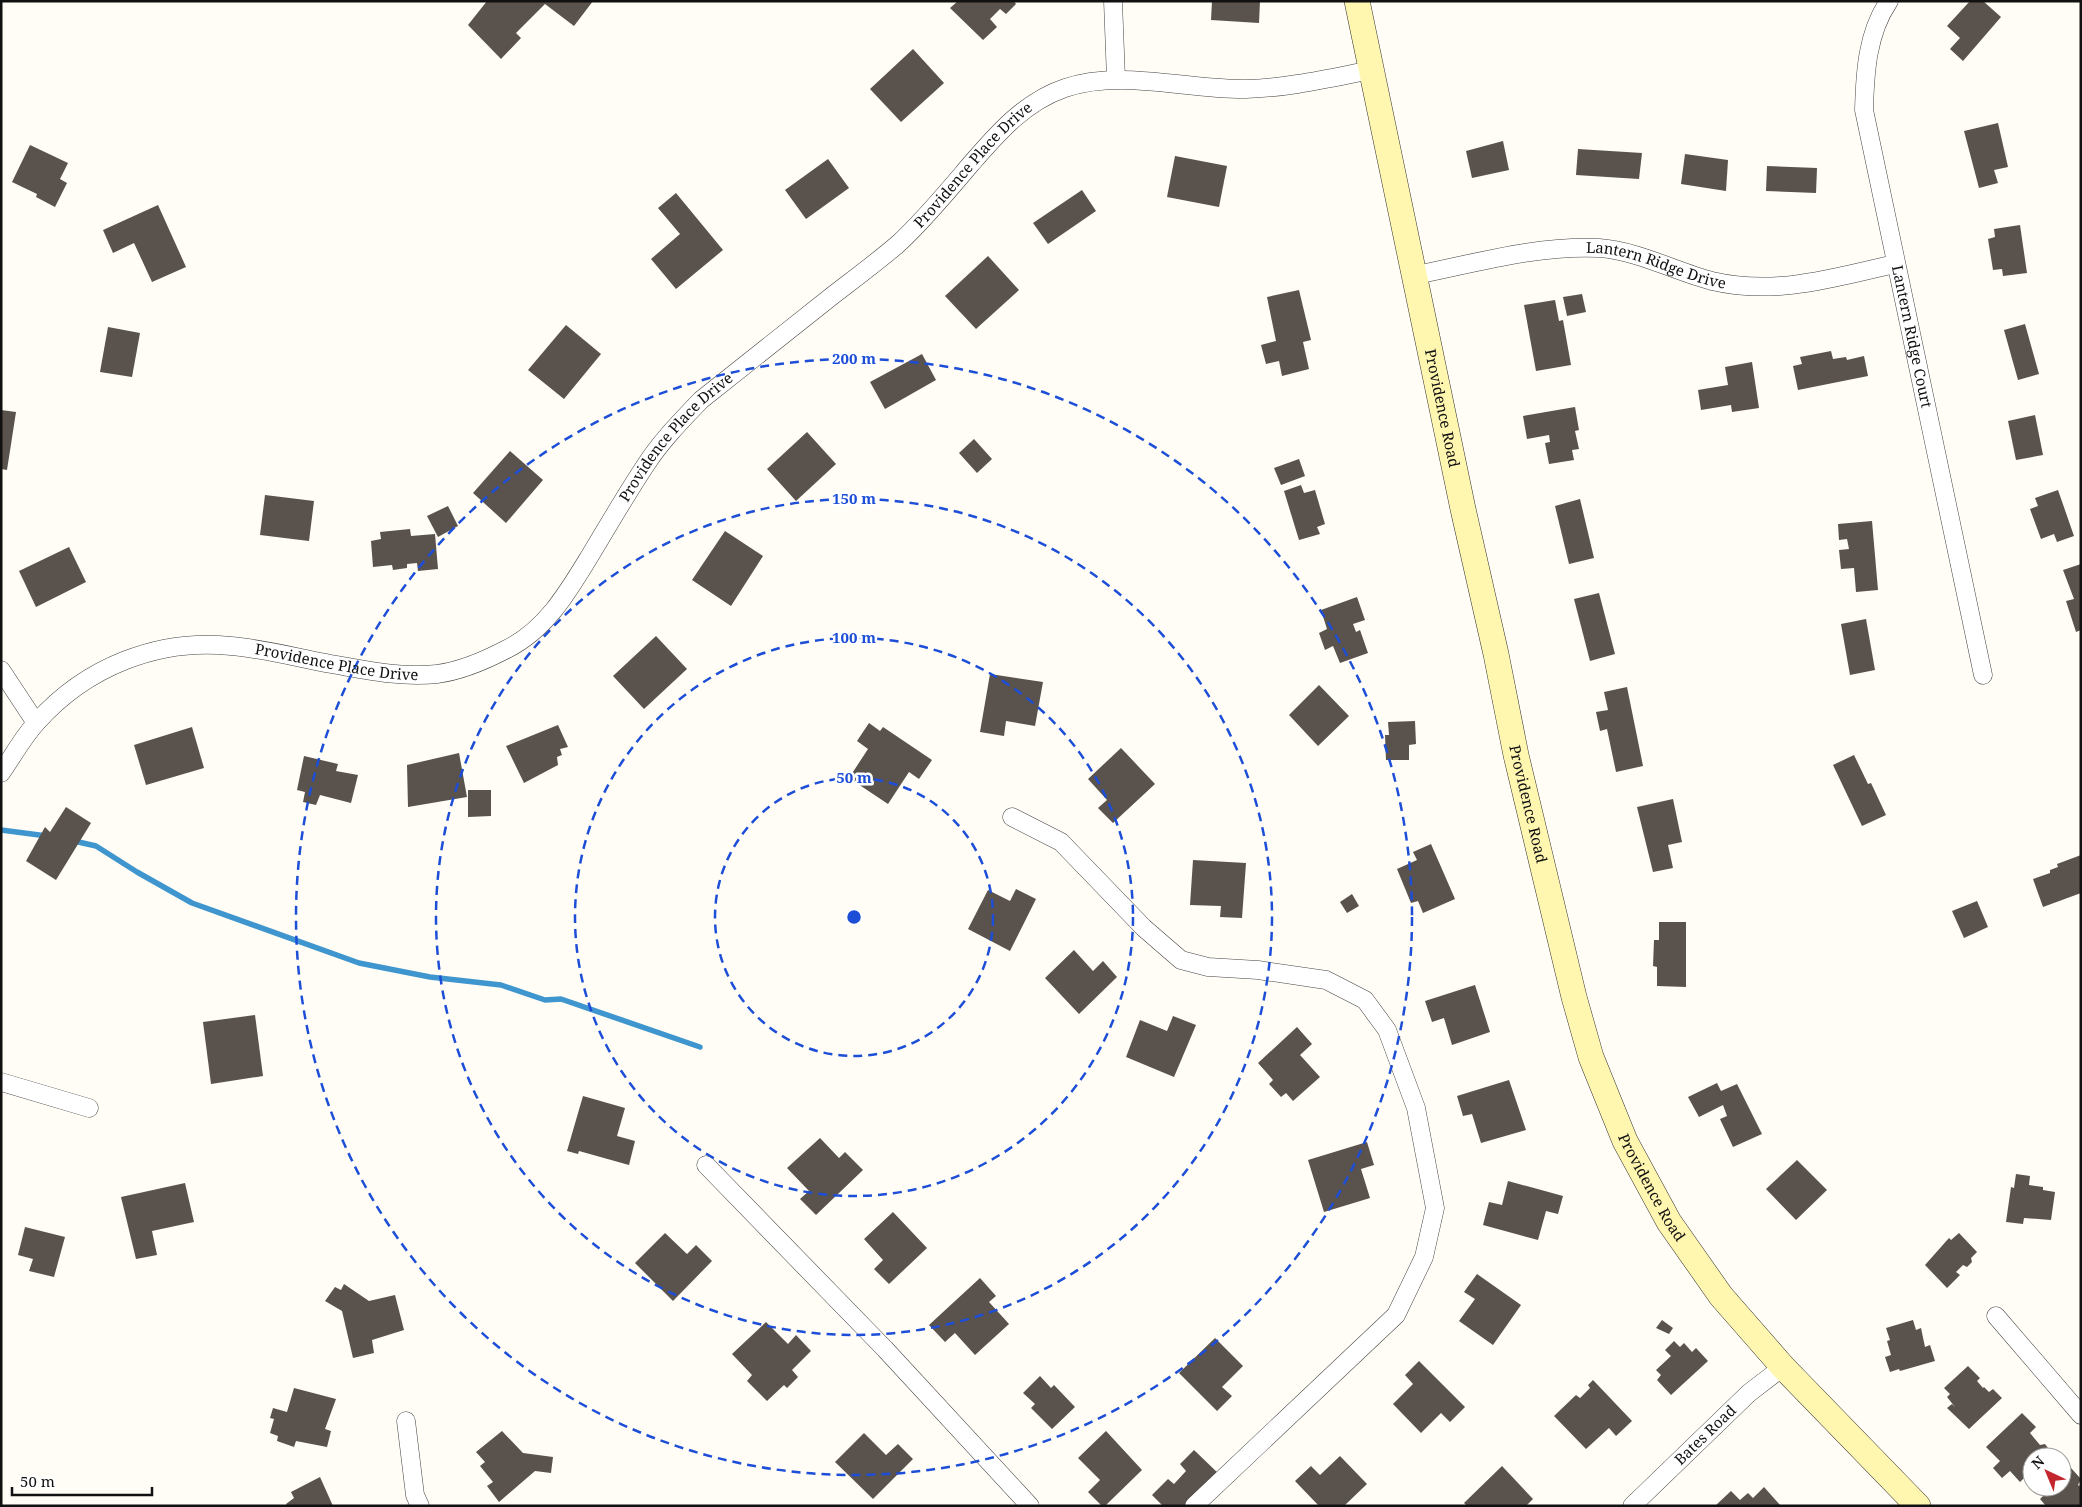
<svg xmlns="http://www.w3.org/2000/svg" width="2082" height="1507" viewBox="0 0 2082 1507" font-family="'Noto Serif',serif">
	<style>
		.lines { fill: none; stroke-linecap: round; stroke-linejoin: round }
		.stream { stroke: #3f96cf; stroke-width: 5.5 }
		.building { fill: #5a524d }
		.street-casing { stroke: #444; stroke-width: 19 }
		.secondary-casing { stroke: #333; stroke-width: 26 }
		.street { stroke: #fff; stroke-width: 18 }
		.secondary { stroke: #fff6b0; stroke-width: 25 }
		.ring { fill: none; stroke: #1d4ed8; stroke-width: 2.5; stroke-dasharray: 9 6 }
		.labels { text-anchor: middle; stroke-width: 5; stroke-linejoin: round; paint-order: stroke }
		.street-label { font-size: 15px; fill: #111; stroke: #fff }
		.centre { fill: #1d4ed8; stroke: #fff; stroke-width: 2.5 }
		.ring-label { font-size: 15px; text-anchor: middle; font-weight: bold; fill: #1d4ed8; stroke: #fff; stroke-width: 5; stroke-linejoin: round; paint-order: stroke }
	</style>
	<rect width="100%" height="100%" fill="#fffdf5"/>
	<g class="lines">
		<!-- stream -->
		<g class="stream">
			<path d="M1,830L47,836"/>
			<path d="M74,841L96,846L137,872L192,903L359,963L430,977L501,985L545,1000L561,999L700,1047"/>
		</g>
	</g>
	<!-- building -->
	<g class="building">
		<path d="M487,1H593L574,26L545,4L516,33L521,38L501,59L468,25Z"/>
		<path d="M958,1H1014L1016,4L1006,14L1000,9L990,19L997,27L983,40L950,8Z"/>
		<path d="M1212,1H1260L1259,23L1211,20Z"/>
		<path d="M1970,1H1983L2001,17L1963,61L1950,49L1960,38L1947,26Z"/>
		<path d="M913,49L944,83L901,122L870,89Z"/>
		<path d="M1998,123L2008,167L1994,170L1998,183L1979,188L1964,131Z"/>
		<path d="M1503,141L1509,170L1472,178L1466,151Z"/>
		<path d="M30,145L68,163L60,179L67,183L55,207L36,197L37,194L12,182Z"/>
		<path d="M1578,149L1642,153L1639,179L1576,175Z"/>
		<path d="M1685,154L1728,160L1726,191L1681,184Z"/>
		<path d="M1175,156L1227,166L1219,207L1167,197Z"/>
		<path d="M828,159L849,188L806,219L785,190Z"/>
		<path d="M1767,166L1817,168L1816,193L1766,191Z"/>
		<path d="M1082,190L1096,211L1048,244L1033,223Z"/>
		<path d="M676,193L723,250L676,289L651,259L680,234L658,208Z"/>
		<path d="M158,205L186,267L152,282L134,243L113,253L103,230Z"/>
		<path d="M2020,225L2027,273L2003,276L2002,269L1993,270L1988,239L1995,237L1994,229Z"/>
		<path d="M988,256L1019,290L976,329L945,296Z"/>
		<path d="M1299,290L1311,340L1303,342L1309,369L1282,376L1279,361L1266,364L1261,345L1276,341L1267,297Z"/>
		<path d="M1582,294L1586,312L1567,316L1563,297Z"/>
		<path d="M1555,300L1559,321L1563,320L1571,365L1536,371L1524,305Z"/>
		<path d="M2025,324L2039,374L2018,380L2004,330Z"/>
		<path d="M566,325L601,354L564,399L528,370Z"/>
		<path d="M108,327L140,333L132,377L100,372Z"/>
		<path d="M1831,351L1833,359L1846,357L1847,360L1864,356L1868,376L1798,390L1793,366L1802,364L1800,357Z"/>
		<path d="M922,354L936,380L885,409L870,382Z"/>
		<path d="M1752,362L1759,408L1732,412L1731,405L1701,410L1698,390L1728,385L1725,367Z"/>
		<path d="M1575,407L1579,430L1575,431L1579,449L1572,450L1574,460L1549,464L1545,443L1550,442L1549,435L1527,439L1523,416Z"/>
		<path d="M1,410L16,412L7,470L1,469Z"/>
		<path d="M2035,415L2043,455L2016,460L2008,421Z"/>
		<path d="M807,432L836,464L796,501L767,469Z"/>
		<path d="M974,439L992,459L977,473L959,453Z"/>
		<path d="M510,451L543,480L506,523L473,493Z"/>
		<path d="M1299,459L1305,476L1281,485L1274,468Z"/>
		<path d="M1301,485L1304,493L1315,490L1325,524L1317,527L1320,534L1299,540L1284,491Z"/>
		<path d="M2058,490L2074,536L2057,542L2054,534L2041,539L2030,509L2038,506L2035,498Z"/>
		<path d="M265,495L314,501L309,541L260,535Z"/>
		<path d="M1580,499L1594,558L1569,564L1555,506Z"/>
		<path d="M448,506L458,526L438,537L427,516Z"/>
		<path d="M1872,521L1878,590L1856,592L1854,568L1841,569L1839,550L1849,549L1847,539L1839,540L1838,524Z"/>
		<path d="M410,529L411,536L435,534L438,569L418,571L417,563L407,564V568L393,570L392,565L373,567L371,541L381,539L380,532Z"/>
		<path d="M725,531L763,556L731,606L692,580Z"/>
		<path d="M69,547L86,582L36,607L19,571Z"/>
		<path d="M2081,564V630L2076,632L2066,601L2074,599L2063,570Z"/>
		<path d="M1599,593L1615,654L1590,661L1574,599Z"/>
		<path d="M1357,597L1365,620L1353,624L1356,632L1360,630L1368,653L1340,663L1333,646L1325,650L1319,633L1327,629L1321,610Z"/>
		<path d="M1866,619L1875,670L1850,675L1841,624Z"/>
		<path d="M656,636L687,669L644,709L613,676Z"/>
		<path d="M990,674L1043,682L1035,726L1006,721L1004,736L980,732Z"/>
		<path d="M1319,685L1349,716L1318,746L1289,715Z"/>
		<path d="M1627,687L1643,766L1616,772L1607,729L1600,731L1596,712L1608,710L1604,692Z"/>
		<path d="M1415,721L1416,744L1409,745V760H1386L1385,735H1389L1388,722Z"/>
		<path d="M869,723L880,731L883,727L932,760L919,779L909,772L888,804L849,778L868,749L857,741Z"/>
		<path d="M558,725L568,747L560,749L562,755L557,757L558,765L524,783L506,746Z"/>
		<path d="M192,727L204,768L146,785L134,745Z"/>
		<path d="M1121,748L1155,784L1113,823L1098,808L1107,800L1088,779Z"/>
		<path d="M459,753L467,797L408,807L407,765Z"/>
		<path d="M1854,755L1868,784L1871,783L1886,815L1862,826L1833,765Z"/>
		<path d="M304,756L338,764L336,771L358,775L351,803L320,795L316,805L303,802L305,792L297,790Z"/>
		<path d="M468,790H491V816L468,817Z"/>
		<path d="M1673,799L1682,842L1668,845L1673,868L1653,872L1637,807Z"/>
		<path d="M66,807L91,823L56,880L26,861L45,827L50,832Z"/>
		<path d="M1431,844L1455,899L1423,913L1418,901L1411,903L1397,869L1417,860L1413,852Z"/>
		<path d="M2081,855V893L2043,907L2033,879L2050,873V870L2058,867L2057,864Z"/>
		<path d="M1193,860L1246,863L1242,918L1220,917L1221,906L1190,905Z"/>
		<path d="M1016,889L1036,899L1010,951L968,929L988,890L1010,901Z"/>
		<path d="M1352,894L1359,906L1347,913L1340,902Z"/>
		<path d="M1977,901L1988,927L1964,938L1952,911Z"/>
		<path d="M1659,922H1686V987L1657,986V967L1653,966L1654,940H1659Z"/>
		<path d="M1074,950L1093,971L1103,961L1117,977L1079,1014L1045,978Z"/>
		<path d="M1475,985L1490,1032L1452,1045L1444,1018L1432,1022L1425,1001Z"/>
		<path d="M255,1015L263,1076L211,1084L203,1022Z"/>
		<path d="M1173,1016L1196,1025L1174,1077L1126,1057L1140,1020L1167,1031Z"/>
		<path d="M1297,1027L1312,1044L1300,1055L1320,1077L1293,1101L1286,1093L1281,1097L1269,1084L1273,1080L1258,1063Z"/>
		<path d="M1509,1080L1526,1130L1481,1143L1472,1114L1463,1116L1457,1096Z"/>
		<path d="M1717,1083L1721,1091L1737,1084L1762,1134L1733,1147L1720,1119L1727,1116L1723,1105L1699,1117L1688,1097Z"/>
		<path d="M583,1096L625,1108L617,1136L635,1141L629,1165L579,1151L578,1154L567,1151Z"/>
		<path d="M820,1138L839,1158L845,1152L863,1170L816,1215L800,1199L809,1191L787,1168Z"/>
		<path d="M1367,1142L1374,1165L1361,1169L1370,1198L1324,1212L1308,1160Z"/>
		<path d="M1797,1160L1827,1190L1796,1220L1766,1189Z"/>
		<path d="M2016,1174L2030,1176L2029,1185L2043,1187V1190L2055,1192L2051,1220L2024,1218L2023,1224L2006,1222L2011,1187L2014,1188Z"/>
		<path d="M1508,1181L1563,1196L1558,1214L1546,1211L1538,1240L1483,1225L1489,1202L1502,1205Z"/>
		<path d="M185,1183L194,1222L152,1231L157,1255L136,1259L121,1197Z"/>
		<path d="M893,1212L927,1248L889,1284L874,1269L883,1260L864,1239Z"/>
		<path d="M25,1227L65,1237L54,1277L29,1271L33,1259L18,1255Z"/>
		<path d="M665,1233L687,1254L696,1245L712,1261L673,1301L635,1263Z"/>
		<path d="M1959,1233L1977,1252L1971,1258L1972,1262L1967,1267L1963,1265L1956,1272L1960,1275L1947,1288L1925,1265L1949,1238L1951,1240Z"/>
		<path d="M1477,1274L1521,1305L1493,1345L1459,1321L1475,1299L1464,1292Z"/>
		<path d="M980,1278L996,1296L989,1302L1009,1324L975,1355L955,1333L945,1342L929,1325Z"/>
		<path d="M344,1284L369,1301L395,1295L404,1330L372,1340L374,1353L353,1358L342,1311L325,1301L335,1287L341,1290Z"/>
		<path d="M1662,1320L1673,1328L1669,1334L1656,1328Z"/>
		<path d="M1913,1320L1916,1330L1921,1328L1925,1347L1930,1345L1935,1361L1900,1371L1899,1369L1890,1372L1885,1357L1891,1355L1887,1341L1890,1340L1886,1328Z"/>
		<path d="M766,1322L788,1344L796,1335L811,1351L792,1370L798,1377L787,1388L784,1385L767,1401L747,1381L752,1375L732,1354Z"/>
		<path d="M1215,1338L1243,1366L1222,1387L1232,1396L1217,1411L1179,1373Z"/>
		<path d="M1674,1341L1680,1347L1684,1343L1692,1352L1696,1348L1708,1361L1671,1395L1657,1380L1661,1375L1656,1370L1671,1356L1665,1350Z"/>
		<path d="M1419,1361L1465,1407L1450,1422L1441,1413L1421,1433L1393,1404L1413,1384L1405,1375Z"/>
		<path d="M1968,1366L1980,1378L1977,1381L1983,1388L1984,1387L1989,1392L1993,1389L2002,1398L1969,1429L1947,1408L1952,1404L1955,1407L1947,1397L1950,1394L1944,1388Z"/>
		<path d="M1040,1376L1051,1388L1054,1385L1075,1407L1052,1429L1031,1408L1035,1404L1023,1393Z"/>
		<path d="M1593,1380L1632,1421L1616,1436L1609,1428L1586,1449L1554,1416L1576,1395L1580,1398L1590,1388L1588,1385Z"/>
		<path d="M294,1388L336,1399L325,1429L331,1431L327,1447L296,1441L294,1447L277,1441L278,1436L270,1433L274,1419L270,1418L273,1408L287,1412Z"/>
		<path d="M2022,1413L2036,1427L2030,1433L2040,1445L2045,1444L2051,1452L2046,1457H2032V1470L2020,1482L2010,1471L2002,1478L1993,1468L2000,1461L1986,1447Z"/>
		<path d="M502,1431L523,1453L553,1457L551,1473L535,1471L499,1502L487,1486L493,1482L480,1466L485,1462L476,1452Z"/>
		<path d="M1106,1431L1142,1470L1105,1506H1102L1088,1492L1100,1480L1078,1458Z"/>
		<path d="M864,1433L886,1455L898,1444L913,1459L873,1499L835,1462Z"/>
		<path d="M1194,1450L1221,1476L1192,1506H1163L1152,1495L1168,1479L1174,1484L1186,1471L1180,1464Z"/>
		<path d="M1340,1456L1367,1484L1344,1506H1319L1295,1481L1311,1466L1320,1475Z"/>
		<path d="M1502,1466L1533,1499L1526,1506H1467L1464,1503Z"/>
		<path d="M2071,1468L2081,1479L2078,1485L2081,1487V1506H2046L2040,1499L2052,1487H2062V1477Z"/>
		<path d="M320,1477L333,1506H287L286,1504L294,1498L291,1492Z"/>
		<path d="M1764,1487L1781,1506H1715L1731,1491L1740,1500L1748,1493L1753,1498Z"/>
	</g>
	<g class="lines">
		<!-- street casing -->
		<g class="street-casing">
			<g id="street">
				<path d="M1113,1L1116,79"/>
				<path id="s1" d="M1889,1C1867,33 1865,73 1864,110L1983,675"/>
				<path id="s2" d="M1416,275C1476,263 1537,245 1599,248C1639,251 1674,271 1712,281C1776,296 1833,278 1895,264"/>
				<path d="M1,670L36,723"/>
				<path id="s3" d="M1,773C13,756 23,737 37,722C86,667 158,638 231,646C265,649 298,658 331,664C366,670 401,678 437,674C461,671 486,660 507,649C547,629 569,590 591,554C609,524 627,493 647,463C662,440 682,420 701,400C745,365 789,330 832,296C854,279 877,262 898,244C924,220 947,192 970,165C997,134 1024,102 1065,88C1121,69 1187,90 1246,89C1288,88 1330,78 1372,70"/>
				<path d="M1012,817L1061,842L1144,928L1181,960L1208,967L1258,970L1326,980L1365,1000L1387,1030L1416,1108L1435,1208L1424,1257L1396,1315L1194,1506"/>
				<path d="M1,1082L89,1108"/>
				<path d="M706,1165L885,1349L1030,1506"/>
				<path d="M1996,1316L2081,1415"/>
				<path d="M406,1421L415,1495L420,1506"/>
				<path id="s4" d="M1632,1506L1749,1393L1783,1367"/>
			</g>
		</g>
		<!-- secondary casing -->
		<g class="secondary-casing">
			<g id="secondary">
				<path id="s5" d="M1357,1L1463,509L1496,654L1516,755L1574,997L1591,1057L1625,1141L1669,1222L1721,1296L1783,1367L1918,1506"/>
			</g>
		</g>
		<!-- street -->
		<use href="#street" class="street"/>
		<!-- secondary -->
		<use href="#secondary" class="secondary"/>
	</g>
	<!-- distance rings -->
	<g class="ring">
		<circle cx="854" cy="917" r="139"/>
		<circle cx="854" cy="917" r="279"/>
		<circle cx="854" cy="917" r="418"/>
		<circle cx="854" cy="917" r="558"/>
	</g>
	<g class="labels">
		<!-- street labels -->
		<g class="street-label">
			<text dy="5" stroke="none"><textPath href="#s3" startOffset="1241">Providence Place Drive</textPath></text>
			<text dy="5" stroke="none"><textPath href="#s2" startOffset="245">Lantern Ridge Drive</textPath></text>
			<text dy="5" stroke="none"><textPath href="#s1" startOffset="345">Lantern Ridge Court</textPath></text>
			<text dy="5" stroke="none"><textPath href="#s5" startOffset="416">Providence Road</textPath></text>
			<text dy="5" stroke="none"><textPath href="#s3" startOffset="836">Providence Place Drive</textPath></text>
			<text dy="5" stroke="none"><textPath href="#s3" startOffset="386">Providence Place Drive</textPath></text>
			<text dy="5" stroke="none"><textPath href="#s5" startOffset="821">Providence Road</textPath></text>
			<text dy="5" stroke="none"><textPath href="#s5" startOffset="1226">Providence Road</textPath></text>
			<text dy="5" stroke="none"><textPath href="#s4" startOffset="102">Bates Road</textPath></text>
		</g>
	</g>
	<circle cx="854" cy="917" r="8" class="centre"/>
	<g class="ring-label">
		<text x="854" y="364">200 m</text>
		<text x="854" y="504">150 m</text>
		<text x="854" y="643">100 m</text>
		<text x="854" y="783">50 m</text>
	</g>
	<!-- border -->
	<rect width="2082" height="1507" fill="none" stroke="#111111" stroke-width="5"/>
	<!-- north arrow -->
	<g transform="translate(2047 1472) rotate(316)"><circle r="24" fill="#ffffff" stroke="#a0a0a0"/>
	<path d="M0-4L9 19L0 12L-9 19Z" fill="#c4262e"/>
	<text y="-8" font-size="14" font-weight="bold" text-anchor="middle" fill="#111111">N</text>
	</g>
	<!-- scale -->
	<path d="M12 1487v8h140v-8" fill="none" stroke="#111111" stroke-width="2.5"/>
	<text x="20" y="1487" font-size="15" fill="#111111" stroke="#ffffff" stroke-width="4" paint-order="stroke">50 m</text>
</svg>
